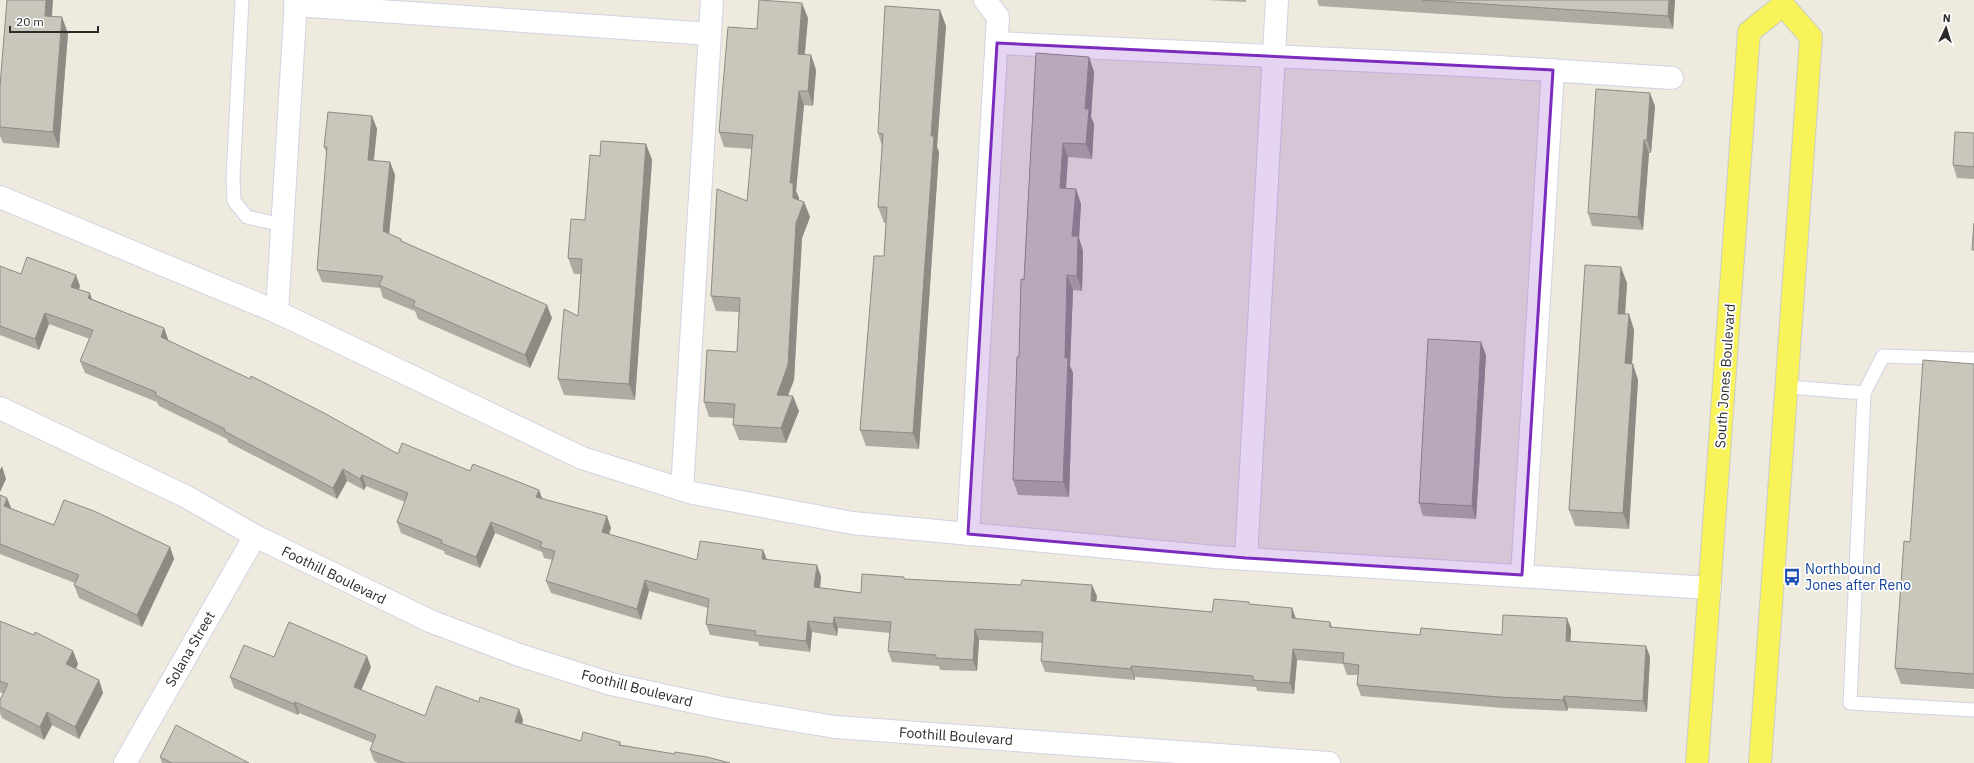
<svg xmlns="http://www.w3.org/2000/svg" width="1974" height="763" viewBox="0 0 1974 763" font-family="'IBM Plex Sans',sans-serif">
	<style>
		.lines { fill: none; stroke-linecap: round; stroke-linejoin: round }
		.lane-casing { stroke: #d2d2e5; stroke-width: 15 }
		.street-casing { stroke: #d2d2e5; stroke-width: 24 }
		.primary-casing { stroke: #ccc; stroke-width: 24 }
		.lane { stroke: #fff; stroke-width: 13 }
		.street { stroke: #fff; stroke-width: 22 }
		.primary { stroke: #f7f358; stroke-width: 22 }
		.wall { fill: #adaba2 }
		.shaded-wall { fill: #8d8b84 }
		.building { fill: #c9c7bc; stroke: #8d8b84 }
		.marked { fill: #7b2cbf; fill-opacity: 0.2; stroke: #7b2cbf; stroke-width: 3; stroke-linejoin: round }
		.labels { text-anchor: middle; stroke-width: 3.5; stroke-linejoin: round; paint-order: stroke }
		.street-label { font-size: 14px; fill: #2b2b2b; stroke: #fff }
		.transit-label { font-size: 14px; fill: #164399; stroke: #fff; text-anchor: start }
	</style>
	<rect width="100%" height="100%" fill="#eeeadd"/>
	<g class="lines">
		<!-- lane casing -->
		<g class="lane-casing">
			<g id="lane">
				<path d="M242,0L233,178L234,201L247,217L282,225"/>
				<path d="M1974,359L1883,356L1864,393L1850,703L1974,710"/>
				<path d="M1788,387L1864,393"/>
			</g>
		</g>
		<!-- street casing -->
		<g class="street-casing">
			<g id="street">
				<path d="M295,5L710,34"/>
				<path d="M997,43L1483,66L1672,78"/>
				<path d="M0,197L277,312L582,458L693,493L852,523L1215,557L1710,588"/>
				<path d="M277,312L296,0"/>
				<path d="M0,408L187,497L255,536L430,621L519,655L611,684L722,708L835,727L1329,763"/>
				<path d="M682,490L712,0"/>
				<path d="M968,534L998,17L985,0"/>
				<path d="M1246,558L1277,0"/>
				<path d="M1522,575L1553,70"/>
				<path d="M125,763L255,536"/>
			</g>
		</g>
		<!-- primary casing -->
		<g class="primary-casing">
			<g id="primary">
				<path d="M1697,763L1749,32L1783,5"/>
				<path d="M1760,763L1811,37L1783,5V0"/>
			</g>
		</g>
		<!-- lane -->
		<use href="#lane" class="lane"/>
		<!-- street -->
		<use href="#street" class="street"/>
		<!-- primary -->
		<use href="#primary" class="primary"/>
	</g>
	<!-- wall -->
	<g class="wall">
		<path d="M1207,0H1246V2Z"/>
		<path d="M1317,0H1675L1673,29L1319,6Z"/>
		<path d="M940,10L946,26L937,147L939,152L919,449L866,446L860,430L884,256L886,223H884L878,207L882,146L878,133Z"/>
		<path d="M52,17L68,33L59,148L3,143L0,136V86Z"/>
		<path d="M808,18L805,55H811L816,70L813,106L804,105L796,191L799,198V200L804,202L810,217L802,238L794,380L788,396L799,411L786,443L739,440L733,425L734,418L709,417L704,402L737,352L739,312L716,311L711,296L747,201L752,149L724,147L719,132L757,29Z"/>
		<path d="M1036,53L1089,57L1094,72L1091,117L1094,124L1092,159L1068,157L1066,188L1076,189L1081,204L1079,238L1083,251L1082,291L1073,290L1070,366L1073,373L1069,497L1018,495L1013,480Z"/>
		<path d="M1655,106L1651,153H1649L1643,230L1592,226L1588,213Z"/>
		<path d="M372,116L377,129L374,161L390,162L395,175L389,234L401,239L402,241L552,318L530,368L418,319L415,311L383,298L380,288L322,282L317,270L327,154L324,147Z"/>
		<path d="M1974,133V179L1957,178L1953,165Z"/>
		<path d="M646,144L652,160L635,400L564,395L558,379L578,316L581,274H574L568,258L585,220L600,156Z"/>
		<path d="M0,266L21,274L80,286L79,289L92,299L164,328L168,340L398,454L470,471L539,490L542,498L611,528L609,534L697,560L763,550L767,559L821,576L820,588L861,593L905,579L1097,596L1096,601L1212,612L1250,604L1292,608L1296,619L1332,627L1420,635H1502L1571,629L1570,642L1646,646L1650,657L1647,712L1568,708L1567,711L1503,708L1361,696L1357,685L1358,675H1347L1343,664L1297,660L1294,694L1257,691L1256,687L1135,677V680L1045,672L1041,661L1043,643L979,640L977,671L940,670L939,666L892,662L888,651L890,633L838,628L837,636L812,632L810,652L759,646L758,642L710,635L706,624L708,608L649,591L641,620L551,593L546,581L553,560L544,558L542,552L495,533L480,568L445,554L444,551L401,533L397,522L405,502L366,486L364,490L347,481L337,499L228,442L227,439L159,406L157,402L85,373L80,361L90,339L49,324L39,350L0,335Z"/>
		<path d="M1627,283L1625,314H1629L1634,330L1632,364L1638,380L1629,529L1575,526L1569,510Z"/>
		<path d="M1486,355L1476,519L1423,516L1419,503Z"/>
		<path d="M1974,364V689L1901,684L1895,668L1910,542Z"/>
		<path d="M0,495L11,509L54,525L170,547L174,559L142,627L79,598L74,585L75,583L0,554Z"/>
		<path d="M0,621L73,651L78,664L76,669L99,680L103,693L79,739L52,725L44,740L2,718L0,713V700L3,694L0,692Z"/>
		<path d="M274,657L371,667L361,690L425,716L479,702L519,709L523,720L522,724L581,741L620,742L621,745L730,763H378L374,761L370,750L373,743L299,713L298,715L234,688L230,677Z"/>
		<path d="M160,757L249,763H162Z"/>
	</g>
	<!-- shaded-wall -->
	<g class="shaded-wall">
		<path d="M46,0H53L51,32L45,16Z"/>
		<path d="M1669,0H1675L1673,29L1668,16Z"/>
		<path d="M802,3L808,18L803,69L798,54Z"/>
		<path d="M940,10L946,26L937,147L939,152L919,449L913,433L931,136Z"/>
		<path d="M62,17L68,33L59,148L53,132Z"/>
		<path d="M811,55L816,70L813,106L808,91Z"/>
		<path d="M1089,57L1094,72L1091,117L1094,124L1092,159L1086,144L1085,109Z"/>
		<path d="M799,91L804,105L796,191L799,198L798,213L793,198L790,183Z"/>
		<path d="M1650,93L1655,106L1651,153L1647,140Z"/>
		<path d="M372,116L377,129L372,173L368,160Z"/>
		<path d="M1644,140L1649,153L1643,230L1638,217Z"/>
		<path d="M1063,143L1068,157L1065,202L1060,188Z"/>
		<path d="M646,144L652,160L635,400L629,384Z"/>
		<path d="M390,162L395,175L388,244L383,231Z"/>
		<path d="M1076,189L1081,204L1079,238L1083,251L1082,291L1077,276L1072,236Z"/>
		<path d="M804,202L810,217L802,238L794,380L782,410L777,395L796,223Z"/>
		<path d="M1621,267L1627,283L1624,330L1618,314Z"/>
		<path d="M76,275L80,286L75,298L71,287Z"/>
		<path d="M1067,275L1073,290L1070,366L1073,373L1069,497L1063,482L1065,358Z"/>
		<path d="M90,293L94,305L88,298Z"/>
		<path d="M547,305L552,318L530,368L525,355Z"/>
		<path d="M45,313L49,324L39,350L35,339Z"/>
		<path d="M1629,314L1634,330L1631,379L1625,363Z"/>
		<path d="M164,328L168,339L165,348L161,337Z"/>
		<path d="M1481,342L1486,355L1476,519L1472,506Z"/>
		<path d="M1633,364L1638,380L1629,529L1623,513Z"/>
		<path d="M793,396L799,411L786,443L781,428Z"/>
		<path d="M2,466L6,479L0,492V470Z"/>
		<path d="M343,469L347,481L337,499L333,488Z"/>
		<path d="M362,475L366,486L364,490L360,479Z"/>
		<path d="M539,490L543,502L536,497Z"/>
		<path d="M7,498L12,510L4,506Z"/>
		<path d="M607,516L611,528L606,544L602,532Z"/>
		<path d="M491,522L495,533L480,568L476,557Z"/>
		<path d="M170,547L174,559L142,627L137,615Z"/>
		<path d="M763,550L767,561L762,559Z"/>
		<path d="M817,565L821,576L819,598L814,587Z"/>
		<path d="M645,580L649,591L641,620L637,609Z"/>
		<path d="M1092,585L1097,596L1095,612L1091,601Z"/>
		<path d="M1292,608L1296,619L1292,618Z"/>
		<path d="M834,617L838,628L837,636L833,624Z"/>
		<path d="M1567,618L1571,629L1570,653L1566,641Z"/>
		<path d="M808,621L812,632L810,652L806,641Z"/>
		<path d="M1330,622L1334,633L1330,627Z"/>
		<path d="M975,629L979,640L977,671L973,660Z"/>
		<path d="M1646,646L1650,657L1647,712L1643,701Z"/>
		<path d="M1293,649L1297,660L1294,694L1290,683Z"/>
		<path d="M73,651L78,664L71,677L66,664Z"/>
		<path d="M367,656L371,667L358,698L354,687Z"/>
		<path d="M1131,666L1135,677V680L1131,669Z"/>
		<path d="M99,680L103,693L79,739L75,727Z"/>
		<path d="M1564,696L1568,708L1567,711L1563,700Z"/>
		<path d="M295,702L299,713L298,715L294,704Z"/>
		<path d="M519,709L523,720L519,733L515,722Z"/>
		<path d="M47,712L52,725L44,740L40,727Z"/>
	</g>
	<!-- building -->
	<g class="building">
		<path d="M7,0H46L45,16L62,17L53,132L0,127V86Z"/>
		<path d="M759,0L802,3L798,54L811,55L808,91H799L790,183H793V198L804,202L796,223L788,365L777,395L793,396L781,428L733,425L735,404L704,402L707,350L737,352L740,298L711,296L717,189L747,201L753,135L719,132L728,27L757,29Z"/>
		<path d="M1422,0H1669L1668,16Z"/>
		<path d="M885,6L940,10L931,136H934L913,433L860,430L874,256H884L887,207H878L883,134L878,133Z"/>
		<path d="M1036,53L1089,57L1085,109H1089L1086,144L1063,143L1060,188L1076,189L1072,236H1078L1077,276L1067,275L1065,358H1068L1063,482L1013,480L1017,357H1019L1021,279L1024,280Z"/>
		<path d="M1596,89L1650,93L1647,140H1644L1638,217L1588,213Z"/>
		<path d="M328,112L372,116L368,160L390,162L383,231L401,239V241L547,305L525,355L413,306L415,301L379,285L383,276L317,270L327,147H324Z"/>
		<path d="M1955,132L1974,133V167L1953,165Z"/>
		<path d="M601,141L646,144L629,384L558,379L564,309L578,316L582,259L568,258L571,219L585,220L590,155L600,156Z"/>
		<path d="M1974,223V250H1972Z"/>
		<path d="M27,257L76,275L71,287L90,293L88,298L164,328L161,337L250,379L251,376L324,413L398,454L402,443L470,471L473,464L539,490L536,497L607,516L602,532L697,560L700,541L763,550L762,559L817,565L814,587L861,593L862,574L904,577V579L1021,585L1022,580L1092,585L1091,601L1212,612L1214,599L1249,602V604L1292,608V618L1330,622V627L1420,635L1421,628L1502,635L1503,615L1567,618L1566,641L1646,646L1643,701L1564,696L1563,700L1499,697L1357,685L1359,665L1343,663L1344,653L1293,649L1290,683L1253,680V676L1131,666V669L1041,661L1043,632L975,629L973,660L936,658V655L888,651L891,622L834,617L833,624L808,621L806,641L755,635L756,631L706,624L709,599L645,580L637,609L546,581L555,551L540,547L542,542L491,522L476,557L441,543L442,540L397,522L408,493L362,475L360,479L343,469L333,488L224,431L225,429L155,395L156,392L80,361L93,330L45,313L35,339L0,326V266L21,274Z"/>
		<path d="M1585,265L1621,267L1618,314H1629L1625,363L1633,364L1623,513L1569,510Z"/>
		<path d="M1428,339L1481,342L1472,506L1419,503Z"/>
		<path d="M1923,360L1974,364V674L1895,668L1904,541L1910,542Z"/>
		<path d="M0,495L7,498L4,506L54,525L64,500L94,511L170,547L137,615L74,585L79,575L0,544Z"/>
		<path d="M0,621L34,635L35,632L73,651L66,664L99,680L75,727L47,712L40,727L0,707V700L8,684L0,681Z"/>
		<path d="M289,622L367,656L354,687L425,716L436,686L479,702L480,697L519,709L515,722L581,741L583,732L620,742L619,745L675,754V752L707,757L730,763H405L370,750L376,735L295,702L294,704L230,677L244,645L274,657Z"/>
		<path d="M176,725L249,763H172L160,757Z"/>
	</g>
	<!-- marked area -->
	<path class="marked" d="M997,43L1553,70L1522,575L1246,558L968,534Z"/>
	<!-- icons -->
	<defs>
		<g id="bus-bare" transform="scale(1.38)"><path d="M-5-6H5V4H4V6H2V4H-2V6H-4V4H-5ZM-3.5-4V0h7V-4ZM-3.5 1.2v1.5H-2V1.2ZM2 1.2v1.5H3.5V1.2Z" fill="#1a4fb4" stroke="#fff" stroke-width="2.5" paint-order="stroke"/></g>
	</defs>
	<g fill-rule="evenodd">
		<use href="#bus-bare" x="1792" y="577"/>
	</g>
	<g class="labels">
		<!-- street labels -->
		<g class="street-label">
			<text transform="translate(1725 376) rotate(-86)" y="5">South Jones Boulevard</text>
			<text transform="translate(334 575) rotate(26)" y="5">Foothill Boulevard</text>
			<text transform="translate(190 649) rotate(-60)" y="5">Solana Street</text>
			<text transform="translate(637 688) rotate(14)" y="5">Foothill Boulevard</text>
			<text transform="translate(956 736) rotate(4)" y="5">Foothill Boulevard</text>
		</g>
		<!-- transit labels -->
		<g class="transit-label">
			<text x="1805" y="574">Northbound<tspan x="1805" dy="16">Jones after Reno</tspan></text>
		</g>
	</g>
	<!-- north arrow -->
	<g transform="translate(1946 28) rotate(4)" stroke="#ffffff" stroke-width="3" paint-order="stroke">
	<path d="M0-3L7 15L0 10L-7 15Z" fill="#2b2b2b"/>
	<text y="-6" font-size="11" font-weight="bold" text-anchor="middle" fill="#2b2b2b">N</text>
	</g>
	<!-- scale -->
	<path d="M10 26v6h88v-6" fill="none" stroke="#2b2b2b" stroke-width="2"/>
	<text x="16" y="26" font-size="12" fill="#2b2b2b" stroke="#ffffff" stroke-width="3" paint-order="stroke">20 m</text>
</svg>
